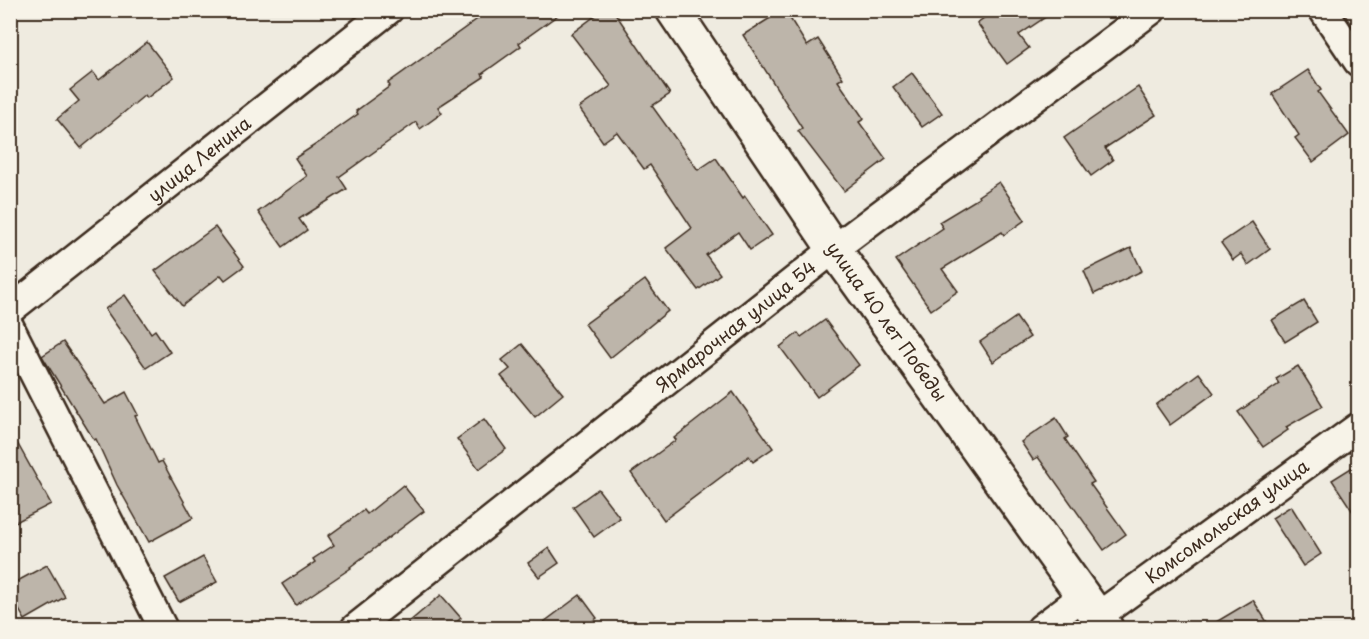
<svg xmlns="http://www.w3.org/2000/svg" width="1369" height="639" viewBox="0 0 1369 639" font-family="'Playpen Sans',sans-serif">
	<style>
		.building { fill: #bdb5aa; stroke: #3b2a1e; stroke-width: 1.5 }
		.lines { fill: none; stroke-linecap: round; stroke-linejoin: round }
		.minor-casing { stroke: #3b2a1e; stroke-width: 32 }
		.major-casing { stroke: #3b2a1e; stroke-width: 38 }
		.minor { stroke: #f7f3e8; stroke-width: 27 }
		.major { stroke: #f7f3e8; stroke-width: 33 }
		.labels { text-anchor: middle; stroke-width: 5; stroke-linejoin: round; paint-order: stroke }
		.street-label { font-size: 18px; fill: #3b2a1e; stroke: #f7f3e8 }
	</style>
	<rect width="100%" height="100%" fill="#efebe0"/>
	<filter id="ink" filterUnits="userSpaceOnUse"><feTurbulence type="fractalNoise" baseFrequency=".0167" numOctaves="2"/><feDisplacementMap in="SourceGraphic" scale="12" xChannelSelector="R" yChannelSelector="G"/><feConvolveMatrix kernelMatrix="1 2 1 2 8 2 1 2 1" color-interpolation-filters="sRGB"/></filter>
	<g filter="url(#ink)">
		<!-- building -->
		<g class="building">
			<path d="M490,10H565L519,43L521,46L482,74L484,77L438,107L442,113L420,129L416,122L339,177L347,189L299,219L307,230L283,247L258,212L307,176L295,158L332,134L331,133L358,114L356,111L390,86L388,83Z"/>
			<path d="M603,10H613L670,94L652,106L698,170L716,158L743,198L745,196L772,235L750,250L738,232L706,255L720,274L698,290L666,248L692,228L650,165L644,169L617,132L603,142L579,108L611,86L571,34Z"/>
			<path d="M783,10H785L807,46L818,39L843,78L838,81L864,119L859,122L886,159L844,191L798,131L802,128L743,35Z"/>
			<path d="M995,10H1056L1019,35L1029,48L1007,64L977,23Z"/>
			<path d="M147,42L174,77L147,98L145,95L81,148L57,119L79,101L70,90L93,72L99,80Z"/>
			<path d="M1308,70L1321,90L1318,92L1349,135L1313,162L1295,138L1299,135L1272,94Z"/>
			<path d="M912,73L942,113L922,127L893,87Z"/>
			<path d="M1138,87L1156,115L1105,148L1113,160L1091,176L1064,138Z"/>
			<path d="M999,182L1025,220L1004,235L1002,232L942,269L958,291L931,310L896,260L943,228L939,222L979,198L978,196Z"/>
			<path d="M1252,222L1270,249L1248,265L1241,254L1233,260L1221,243Z"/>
			<path d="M215,227L244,266L225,280L221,275L182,306L155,271Z"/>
			<path d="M1131,248L1142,271L1094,294L1084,271Z"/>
			<path d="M645,280L668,311L610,358L585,324Z"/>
			<path d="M125,295L151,333L155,330L170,352L146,368L105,309Z"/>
			<path d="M1304,301L1317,322L1285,342L1272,320Z"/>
			<path d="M1016,317L1030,337L993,362L980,342Z"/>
			<path d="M825,320L859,365L817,397L780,347L798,333L801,337Z"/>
			<path d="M63,342L105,404L126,392L138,415L135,416L158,463L162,461L193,518L149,542L117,485L96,439L94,440L42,356Z"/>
			<path d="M522,344L563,394L535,417L501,376L510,369L502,360Z"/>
			<path d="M1298,366L1323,406L1286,427L1288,430L1263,447L1238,412L1279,384L1276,379Z"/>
			<path d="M1199,373L1214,393L1170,425L1156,405Z"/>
			<path d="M733,392L773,448L753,462L749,456L664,520L631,473L676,440L674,438Z"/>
			<path d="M1056,418L1068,437L1065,439L1094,482L1090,484L1126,534L1104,550L1038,457L1033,460L1021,442Z"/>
			<path d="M484,419L506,449L479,469L457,439Z"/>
			<path d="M10,430L51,504L10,525Z"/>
			<path d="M1359,463V521L1332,480Z"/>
			<path d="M403,485L424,511L350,567L351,568L296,605L282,584L315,562L313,559L334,545L328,536L364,510L367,514Z"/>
			<path d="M598,489L620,518L594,537L573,507Z"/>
			<path d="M1291,506L1321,554L1303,566L1272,518Z"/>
			<path d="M549,548L559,563L539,577L528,563Z"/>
			<path d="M203,557L217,582L179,602L165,578Z"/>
			<path d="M47,565L65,597L25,620L10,594V585Z"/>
			<path d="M441,595L461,618L450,628H402Z"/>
			<path d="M580,595L597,618L583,628H536Z"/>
			<path d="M1253,600L1267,622L1257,628H1206Z"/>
		</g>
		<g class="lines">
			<!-- minor casing -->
			<g class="minor-casing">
				<g id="minor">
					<path d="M1323,10L1358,62"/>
					<path id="s1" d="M10,310L389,10"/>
					<path d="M10,327L163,628"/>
					<path id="s2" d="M1098,616L1358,427"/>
					<path id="s3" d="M355,628L834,249L1152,10"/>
					<path d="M1041,628L1083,596"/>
				</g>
			</g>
			<!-- major casing -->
			<g class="major-casing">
				<g id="major">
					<path id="s4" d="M673,10L834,249L1106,628"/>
				</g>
			</g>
			<!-- minor -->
			<use href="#minor" class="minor"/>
			<!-- major -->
			<use href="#major" class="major"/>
		</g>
	</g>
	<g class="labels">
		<!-- street labels -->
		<g class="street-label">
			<text dy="6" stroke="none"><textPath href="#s1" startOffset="242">улица Ленина</textPath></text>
			<text dy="6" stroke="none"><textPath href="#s4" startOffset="378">улица 40 лет Победы</textPath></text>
			<text dy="6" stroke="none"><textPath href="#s3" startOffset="486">Ярмарочная улица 54</textPath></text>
			<text dy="6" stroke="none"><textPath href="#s2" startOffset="160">Комсомольская улица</textPath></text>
		</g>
	</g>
	<!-- margin -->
	<rect width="1369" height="639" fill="none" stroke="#f7f3e8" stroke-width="36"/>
	<rect x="18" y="18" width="1333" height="603" fill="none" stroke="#3b2a1e" stroke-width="2" filter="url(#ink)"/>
</svg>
